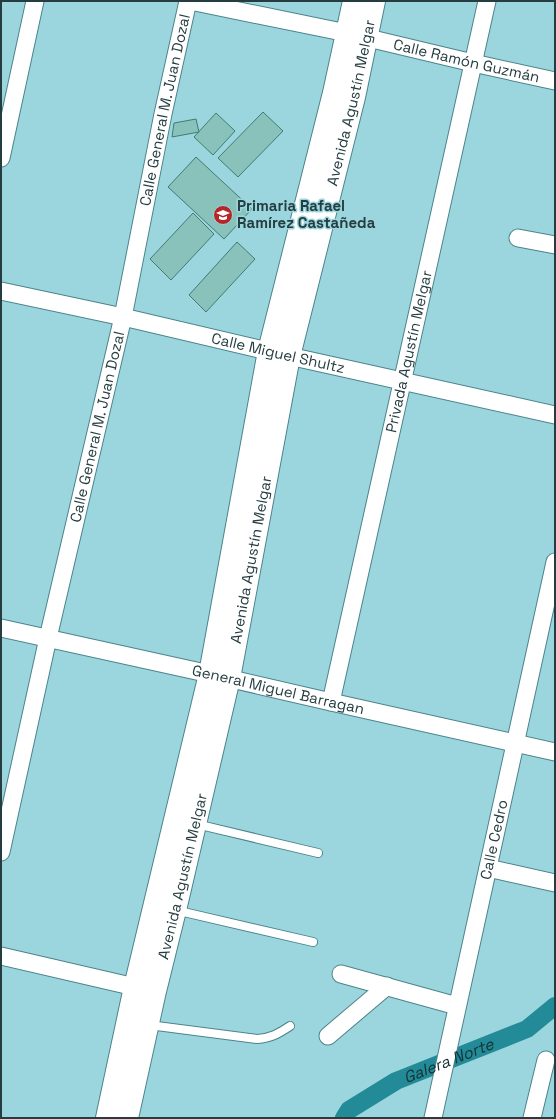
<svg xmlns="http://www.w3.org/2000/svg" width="556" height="1119" viewBox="0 0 556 1119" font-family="'Space Grotesk',sans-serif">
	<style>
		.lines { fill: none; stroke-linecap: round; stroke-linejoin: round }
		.canal { stroke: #228b97; stroke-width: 18 }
		.building { fill: #89c2bb; stroke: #427a74 }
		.lane-casing { stroke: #4b848b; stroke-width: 10 }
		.street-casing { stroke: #4b848b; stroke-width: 19 }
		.primary-casing { stroke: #4b848b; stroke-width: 24 }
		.lane { stroke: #fff; stroke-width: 8 }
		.street { stroke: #fff; stroke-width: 17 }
		.primary { stroke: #fff; stroke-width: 22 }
		.labels { text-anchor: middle; stroke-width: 3; stroke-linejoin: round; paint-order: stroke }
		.street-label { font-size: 15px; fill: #253d40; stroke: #9bd6de }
		.poi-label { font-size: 15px; font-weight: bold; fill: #253d40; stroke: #9bd6de; text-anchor: start }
		.water-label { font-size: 16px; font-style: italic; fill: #143236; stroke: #9bd6de }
	</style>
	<rect width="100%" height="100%" fill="#9bd6de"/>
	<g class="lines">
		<!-- canal -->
		<path class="canal" id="s1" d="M344,1118L349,1110L396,1081L527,1029L555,1006"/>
	</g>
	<!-- building -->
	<g class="building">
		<path d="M263,112L283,131L238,177L218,158Z"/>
		<path d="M216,113L235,131L213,155L194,137Z"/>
		<path d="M196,119L199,132L172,137L174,123Z"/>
		<path d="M196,157L252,209L224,239L168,187Z"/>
		<path d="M193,213L214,234L171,280L150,259Z"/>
		<path d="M237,242L255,259L206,312L189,295Z"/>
	</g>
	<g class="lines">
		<!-- lane casing -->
		<g class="lane-casing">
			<g id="lane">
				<path d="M196,824L318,853"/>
				<path d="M175,910L313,942"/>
				<path d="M149,1025L257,1039C271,1038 278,1034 290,1026"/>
			</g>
		</g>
		<!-- street casing -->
		<g class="street-casing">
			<g id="street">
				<path id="s2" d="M190,1L347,33L473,63L555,81"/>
				<path d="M1,158L35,1"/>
				<path d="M518,238L555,245"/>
				<path id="s3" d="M1,291L123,317L289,356L555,415"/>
				<path id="s4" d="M1,628L210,674L331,702L555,752"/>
				<path id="s5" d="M331,702L487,1"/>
				<path id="s6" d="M1,852L48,638L123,317L163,114L188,1"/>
				<path d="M488,868L555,883"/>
				<path d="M1,956L135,987"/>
				<path d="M341,974L457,1006"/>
				<path d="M328,1036L387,986"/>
				<path id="s7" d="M433,1118L555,562"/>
				<path d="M532,1118L546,1060"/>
			</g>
		</g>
		<!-- primary casing -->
		<g class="primary-casing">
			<g id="primary">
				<path d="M107,1118L135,987L210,674L269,351L334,93L354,1"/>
				<path id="s8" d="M127,1118L155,991L175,910L229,678L289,356L354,97L374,1"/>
			</g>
		</g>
		<!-- lane -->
		<use href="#lane" class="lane"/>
		<!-- street -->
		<use href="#street" class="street"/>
		<!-- primary -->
		<use href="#primary" class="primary"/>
	</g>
	<!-- icons -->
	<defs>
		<g id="school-disc" transform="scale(1)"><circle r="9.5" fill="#b62628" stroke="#9bd6de"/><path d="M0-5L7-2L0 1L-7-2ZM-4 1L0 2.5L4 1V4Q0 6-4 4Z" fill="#fff"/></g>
	</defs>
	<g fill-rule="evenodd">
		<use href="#school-disc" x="223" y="215"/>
	</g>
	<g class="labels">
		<!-- street labels -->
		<g class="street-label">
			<text dy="5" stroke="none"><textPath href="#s2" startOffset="283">Calle Ramón Guzmán</textPath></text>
			<text dy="5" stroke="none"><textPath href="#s8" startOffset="1040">Avenida Agustín Melgar</textPath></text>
			<text dy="5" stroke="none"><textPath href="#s6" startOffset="760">Calle General M. Juan Dozal</textPath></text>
			<text dy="5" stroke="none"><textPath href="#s5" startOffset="359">Privada Agustín Melgar</textPath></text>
			<text dy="5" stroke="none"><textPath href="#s3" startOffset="284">Calle Miguel Shultz</textPath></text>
			<text dy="5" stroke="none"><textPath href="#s6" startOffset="436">Calle General M. Juan Dozal</textPath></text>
			<text dy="5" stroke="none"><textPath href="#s8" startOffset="572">Avenida Agustín Melgar</textPath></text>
			<text dy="5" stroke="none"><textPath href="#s4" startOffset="284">General Miguel Barragan</textPath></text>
			<text dy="5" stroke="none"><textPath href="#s7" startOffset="285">Calle Cedro</textPath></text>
			<text dy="5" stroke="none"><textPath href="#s8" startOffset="248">Avenida Agustín Melgar</textPath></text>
		</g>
		<!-- poi labels -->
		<g class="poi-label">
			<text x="237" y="211">Primaria Rafael<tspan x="237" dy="17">Ramírez Castañeda</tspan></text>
		</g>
		<!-- water labels -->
		<g class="water-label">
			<text dy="6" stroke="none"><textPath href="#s1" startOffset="121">Galera Norte</textPath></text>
		</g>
	</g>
	<!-- border -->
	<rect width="556" height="1119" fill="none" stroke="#253d40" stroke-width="4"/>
</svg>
